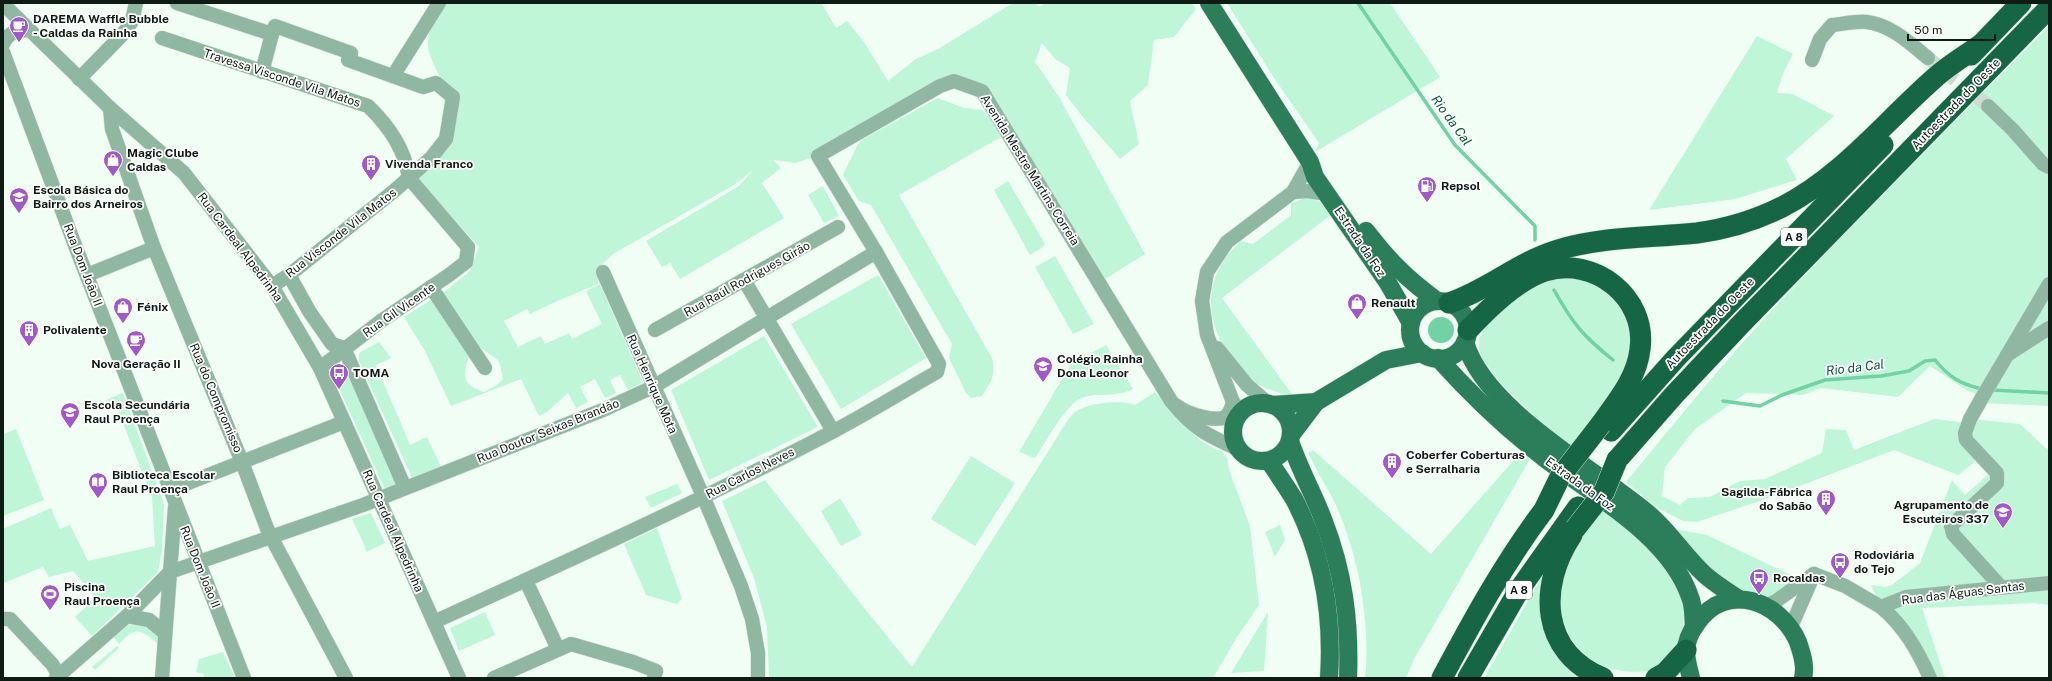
<svg xmlns="http://www.w3.org/2000/svg" width="2052" height="681" viewBox="0 0 2052 681" font-family="'Public Sans',sans-serif">
	<style>
		.green { fill: #bff6d8 }
		.water { fill: #72d2a4 }
		.lines { fill: none; stroke-linecap: round; stroke-linejoin: round }
		.stream { stroke: #72d2a4; stroke-width: 3.5 }
		.minor-tunnel { stroke: #cedcd4; stroke-width: 14; stroke-dasharray: 14 7; stroke-linecap: butt }
		.minor-casing { stroke: #ccdad2; stroke-width: 15 }
		.major-casing { stroke: #ccdad2; stroke-width: 19 }
		.highway-casing { stroke: #ccdad2; stroke-width: 22 }
		.minor { stroke: #90b7a2; stroke-width: 14 }
		.major { stroke: #2c7e5a; stroke-width: 18 }
		.highway { stroke: #166646; stroke-width: 21 }
		.highway-bridge-casing { stroke: #ccdad2; stroke-width: 22; stroke-linecap: butt }
		.highway-bridge { stroke: #166646; stroke-width: 21 }
		.labels { text-anchor: middle; stroke-width: 3.5; stroke-linejoin: round; paint-order: stroke }
		.shield { fill: #fff; stroke: #57605c; stroke-width: 1 }
		.shield-label { font-size: 11px; font-weight: bold; fill: #0f1c16 }
		.poi-label { font-size: 12px; font-weight: bold; fill: #0f1c16; stroke: #fff; text-anchor: start }
		.street-label { font-size: 12px; fill: #0f1c16; stroke: #fff }
		.water-label { font-size: 13px; font-style: italic; fill: #0a583b; stroke: #fff }
	</style>
	<rect width="100%" height="100%" fill="#f0fef6"/>
	<!-- green -->
	<g class="green">
		<path d="M441,3H823L822,4L836,28L847,21L864,42L888,81L916,59L938,49L1013,3H1035L1039,7L1045,3H1192L1196,9L1174,37L1154,40L1148,85L1130,101L1139,144L1120,159L1082,116L1066,95L1070,68L1055,59L1042,43L1035,62L1059,97L1145,254L1099,283L982,91L954,81L818,156L795,163L773,160L781,168L762,183L784,218L680,279L670,263L662,267L646,241L739,186L753,170L734,185L613,254L600,266L598,284L555,302L530,314L527,309L504,321L518,347L541,336L545,344L569,333L572,339L602,324L586,291L600,284L643,382L628,390L620,375L610,380L616,393L605,398L595,379L580,387L588,402L576,408L568,393L547,412L539,416L521,379L451,406L425,351L404,317L431,300L470,354C462,374 461,385 484,392L497,385L503,379L499,361L481,348L443,293L470,271L479,247L416,177L435,153L453,100C446,86 428,59 428,45C427,32 435,15 441,3Z"/>
		<path d="M1227,3H1390L1440,77L1315,152L1319,143L1276,81Z"/>
		<path d="M2049,26V406L1979,403L1983,396L1968,391L1930,366L1898,397L1821,388L1803,395L1746,393L1695,429L1665,467L1662,496L1680,505L1688,498L1710,497L1740,481L1765,479L1822,453L1826,429L1846,430L1854,450L1934,419L1968,423L1972,419L2020,424L2049,451V605L2035,603L1922,608L1945,678H1930L1881,607L1871,585L1885,587L1892,585L1920,563L1952,480L1965,495L1990,473L1978,459L1958,475L1894,450L1760,501L1697,522L1683,521L1656,507L1626,482C1672,426 1717,370 1766,317C1857,218 1954,123 2049,26Z"/>
		<path d="M1757,36L1793,54L1784,71L1777,93L1793,94L1834,116L1786,159L1797,180L1735,199L1649,210Z"/>
		<path d="M938,98L964,108L982,110L990,118L1001,137L899,195L992,358C996,376 991,381 982,396L971,398L966,393L949,358L952,344L871,205L859,201L843,175L858,144L863,139Z"/>
		<path d="M1008,181L1045,244L1043,247L1030,255L994,190Z"/>
		<path d="M823,186L839,216L824,223L808,195Z"/>
		<path d="M1308,197L1323,203L1332,214L1222,298L1294,397C1281,393 1266,390 1254,382C1247,377 1241,369 1235,362C1202,322 1202,276 1241,241L1253,244L1291,215V203Z"/>
		<path d="M1055,256L1094,324L1073,334L1035,267Z"/>
		<path d="M878,275L926,358L841,409L791,324Z"/>
		<path d="M1554,277H1582L1619,300L1634,341L1621,382L1569,449L1501,384L1483,360L1479,349V339L1484,329L1521,292Z"/>
		<path d="M764,336L818,427L709,480L671,390Z"/>
		<path d="M379,342L391,358L376,365L410,445L427,437L444,473L414,482L359,361V353Z"/>
		<path d="M1106,345L1133,389C1115,398 1099,392 1082,398C1067,402 1044,445 1035,458L1019,452L1071,364Z"/>
		<path d="M345,367L401,486L388,496L332,373Z"/>
		<path d="M1155,392L1186,427L1200,440L1215,449L1222,451L1227,458L1229,470L1250,526L1259,605L1237,637L1213,678H769L767,627L754,578L722,501L765,480L853,594L912,667L1051,447C1058,436 1065,422 1074,413C1084,403 1123,399 1135,405Z"/>
		<path d="M123,393L164,504L162,550L158,572L92,636L75,617L96,598L73,571L49,577L43,567L4,583L3,529L51,508L60,529L70,525L88,561L155,546L152,497L117,408H108L106,400Z"/>
		<path d="M16,429L44,500L3,516V434Z"/>
		<path d="M1313,450L1431,554L1521,452L1530,459L1414,659L1406,678H1365C1371,621 1358,551 1333,499C1325,484 1316,469 1308,453Z"/>
		<path d="M971,456L1015,483L975,546L931,519Z"/>
		<path d="M677,484L682,493L651,508L645,497Z"/>
		<path d="M840,498L862,535L841,546L821,511Z"/>
		<path d="M1602,509C1638,537 1696,579 1682,631C1681,635 1680,642 1677,645C1672,654 1662,662 1655,670C1595,681 1551,641 1563,581C1568,554 1586,530 1602,509Z"/>
		<path d="M371,513L385,543L366,552L365,546L352,519Z"/>
		<path d="M1280,525L1285,540L1275,557L1265,532Z"/>
		<path d="M657,528L682,599L677,604L646,595L624,544Z"/>
		<path d="M1675,529L1707,535L1799,579L1773,597H1764L1738,589L1709,568Z"/>
		<path d="M1544,573L1561,660L1571,671L1581,678H1484Z"/>
		<path d="M485,612L495,635L459,651L450,628Z"/>
		<path d="M1268,612L1264,671L1231,673Z"/>
		<path d="M133,624C144,625 151,629 159,637L158,644C141,629 135,626 119,644L113,637L127,626Z"/>
		<path d="M117,646L119,648L95,670L92,667Z"/>
		<path d="M223,652L235,678H204V674L196,672L199,659Z"/>
	</g>
	<!-- water -->
	<circle class="water" cx="1441" cy="330" r="13"/>
	<g class="lines">
		<!-- stream -->
		<g class="stream">
			<path d="M1358,3L1455,145L1535,226V240"/>
			<path d="M1554,290C1573,324 1583,336 1613,360"/>
			<path d="M1992,390L2049,393"/>
			<path d="M1723,401L1760,406L1782,395L1825,380L1881,376L1909,371L1925,361L1935,360C1949,377 1960,384 1982,389"/>
		</g>
		<!-- minor-tunnel -->
		<path class="minor-tunnel" d="M1928,58L1988,106"/>
		<!-- minor casing -->
		<g class="minor-casing">
			<g id="minor">
				<path d="M177,3L272,34L275,26L351,53L348,60L423,87L436,83L453,97L446,139L431,158L394,191L289,275L272,286"/>
				<path d="M3,4L110,108L184,173L272,286L320,368L459,678"/>
				<path d="M162,38L368,106C389,126 405,149 409,178"/>
				<path d="M3,44C9,32 16,30 29,30"/>
				<path d="M3,52L76,248L244,678"/>
				<path d="M1812,60L1820,39L1832,25C1843,24 1855,21 1866,22C1890,24 1911,44 1928,58"/>
				<path d="M262,72L272,34"/>
				<path d="M393,76L439,3"/>
				<path d="M79,79L123,34L132,21L136,3"/>
				<path d="M1988,106L2013,130L2043,164L2049,167"/>
				<path d="M110,108L112,129L154,248L242,462L268,531L346,678"/>
				<path d="M1293,192L1308,191L1327,194"/>
				<path d="M603,272L703,496L741,586L752,619L758,653V678"/>
				<path d="M87,275L154,248"/>
				<path d="M289,275L309,311L332,344L344,348L405,488"/>
				<path d="M744,280L833,431"/>
				<path d="M431,287L485,368"/>
				<path d="M655,330L838,227"/>
				<path d="M1217,348L1247,385L1269,404"/>
				<path d="M2007,355L2049,328"/>
				<path d="M320,368L381,321L449,275L466,262L468,247L409,178"/>
				<path d="M1177,406C1186,413 1217,424 1226,416C1230,413 1232,406 1233,402"/>
				<path d="M1241,412L1233,402L1207,335L1202,301L1207,272L1227,242L1293,192L1310,162"/>
				<path d="M170,490L344,422"/>
				<path d="M1814,574L1845,586L1881,607L1906,597L2049,583"/>
				<path d="M526,581L558,649"/>
				<path d="M2001,587L1953,534L1951,526L1997,483V473L1966,440L1965,433L1970,419L1983,396L2049,284"/>
				<path d="M1765,606L1776,601L1814,574"/>
				<path d="M1881,607C1904,626 1918,651 1930,678"/>
				<path d="M127,616L149,620L165,633"/>
				<path d="M3,619H10L52,664L59,675"/>
				<path d="M434,622C568,561 702,500 832,432C868,413 902,392 937,372L939,364L876,252L818,156L940,86L954,81L982,91L1171,401C1193,428 1206,435 1238,449"/>
				<path d="M1790,629L1814,574"/>
				<path d="M56,678L127,616L170,572L363,505L603,410L653,387L876,252"/>
				<path d="M162,678L175,507"/>
				<path d="M494,678L571,644L633,662L656,671L654,678"/>
			</g>
		</g>
		<!-- major casing -->
		<g class="major-casing">
			<g id="major">
				<path d="M1209,3L1310,162L1315,177L1388,283L1411,323"/>
				<path d="M1366,231C1390,262 1406,278 1437,301"/>
				<circle cx="1439" cy="330" r="29"/>
				<path d="M1465,342C1484,410 1599,471 1651,516C1671,534 1685,556 1704,574C1715,584 1727,591 1739,599"/>
				<path d="M1438,358C1471,395 1508,430 1547,460C1595,496 1670,537 1690,597C1694,606 1693,617 1694,627"/>
				<circle cx="1262" cy="432" r="29"/>
				<path d="M1273,405L1316,402"/>
				<path d="M1291,435L1316,402L1386,360L1422,353"/>
				<path d="M1290,441C1299,468 1313,493 1323,519C1344,573 1350,621 1348,678"/>
				<path d="M1269,461C1277,473 1286,486 1294,499C1323,554 1333,617 1329,678"/>
				<path d="M1691,678C1689,670 1686,660 1686,651C1686,642 1691,631 1697,623C1726,581 1780,600 1798,642C1802,654 1806,666 1803,678"/>
			</g>
		</g>
		<!-- highway casing -->
		<g class="highway-casing">
			<g id="highway">
				<path d="M1971,55L2021,3"/>
				<path d="M1449,303C1488,290 1518,262 1558,250C1604,236 1650,238 1697,233C1726,229 1756,220 1782,207C1843,176 1887,119 1938,75C1951,64 1966,55 1980,45"/>
				<path d="M1468,330C1488,309 1517,280 1545,271C1594,256 1647,297 1640,349C1637,378 1617,401 1601,424"/>
				<path d="M1611,431L1676,358L1883,145"/>
				<path d="M1617,460L1674,395L1741,324L2049,8"/>
				<path d="M1572,535C1538,586 1540,652 1603,678"/>
				<path d="M1442,678C1473,620 1504,563 1544,510"/>
				<path d="M1468,678L1519,590L1578,507"/>
				<path d="M1656,678L1665,673L1686,650"/>
			</g>
		</g>
		<!-- minor -->
		<use href="#minor" class="minor"/>
		<!-- major -->
		<use href="#major" class="major"/>
		<!-- highway -->
		<use href="#highway" class="highway"/>
		<!-- highway-bridge casing -->
		<g class="highway-bridge-casing">
			<g id="highway-bridge">
				<path d="M1544,510L1560,477L1601,424"/>
				<path d="M1575,529L1604,492L1617,460"/>
			</g>
		</g>
		<!-- highway-bridge -->
		<use href="#highway-bridge" class="highway-bridge"/>
	</g>
	<!-- icons -->
	<defs>
		<g id="cafe-pin" transform="scale(1)"><path d="M0 17L-7.5 6A9.5 9.5 0 1 1 7.5 6Z" fill="#a158cb" stroke="#fff"/><path d="M-5.5-4.5H6V0H3Q3 3.5 0 3.5H-2.5Q-5.5 3.5-5.5 0ZM3-3.2v2h1.7v-2ZM-6 4.5H4V6H-6Z" fill="#fff"/></g>
		<g id="shop-pin" transform="scale(1)"><path d="M0 17L-7.5 6A9.5 9.5 0 1 1 7.5 6Z" fill="#a158cb" stroke="#fff"/><path d="M-5-2.5h2.3a2.7 3.5 0 0 1 5.4 0H5L5.5 6h-11ZM-1.5-2.5h3a1.5 2.3 0 0 0-3 0Z" fill="#fff"/></g>
		<g id="building-pin" transform="scale(1)"><path d="M0 17L-7.5 6A9.5 9.5 0 1 1 7.5 6Z" fill="#a158cb" stroke="#fff"/><path d="M-4-6H4V6H1V3H-1V6H-4ZM-2.5-4.3h1.7v1.8h-1.7ZM.8-4.3h1.7v1.8H.8ZM-2.5-1h1.7V.8h-1.7ZM.8-1h1.7V.8H.8Z" fill="#fff"/></g>
		<g id="fuel-pin" transform="scale(1)"><path d="M0 17L-7.5 6A9.5 9.5 0 1 1 7.5 6Z" fill="#a158cb" stroke="#fff"/><path d="M-5.5-6h7V0h2V4h1.3V-2.5L3-4.5l.8-.8L6-3V5H2.5V1h-1V6h-7ZM-4.2-4.7v3.2H.2V-4.7Z" fill="#fff"/></g>
		<g id="school-pin" transform="scale(1)"><path d="M0 17L-7.5 6A9.5 9.5 0 1 1 7.5 6Z" fill="#a158cb" stroke="#fff"/><path d="M0-5L7-2L0 1L-7-2ZM-4 1L0 2.5L4 1V4Q0 6-4 4Z" fill="#fff"/></g>
		<g id="bus-pin" transform="scale(1)"><path d="M0 17L-7.5 6A9.5 9.5 0 1 1 7.5 6Z" fill="#a158cb" stroke="#fff"/><path d="M-5-6H5V4H4V6H2V4H-2V6H-4V4H-5ZM-3.5-4V0h7V-4ZM-3.5 1.2v1.5H-2V1.2ZM2 1.2v1.5H3.5V1.2Z" fill="#fff"/></g>
		<g id="library-pin" transform="scale(1)"><path d="M0 17L-7.5 6A9.5 9.5 0 1 1 7.5 6Z" fill="#a158cb" stroke="#fff"/><path d="M-6-4Q-3-5.5-.7-3.5V5Q-3 3-6 4ZM6-4Q3-5.5 .7-3.5V5Q3 3 6 4Z" fill="#fff"/></g>
		<g id="stadium-pin" transform="scale(1)"><path d="M0 17L-7.5 6A9.5 9.5 0 1 1 7.5 6Z" fill="#a158cb" stroke="#fff"/><path d="M0-5a6.5 5 0 1 0 0 10a6.5 5 0 1 0 0-10ZM-3.5-1.8h7v3.6h-7Z" fill="#fff"/></g>
	</defs>
	<g fill-rule="evenodd">
		<use href="#cafe-pin" x="19" y="26"/>
		<use href="#shop-pin" x="113" y="160"/>
		<use href="#building-pin" x="371" y="164"/>
		<use href="#fuel-pin" x="1427" y="186"/>
		<use href="#school-pin" x="19" y="197"/>
		<use href="#shop-pin" x="1357" y="303"/>
		<use href="#shop-pin" x="123" y="307"/>
		<use href="#building-pin" x="29" y="330"/>
		<use href="#cafe-pin" x="136" y="340"/>
		<use href="#school-pin" x="1043" y="366"/>
		<use href="#bus-pin" x="339" y="373"/>
		<use href="#school-pin" x="70" y="412"/>
		<use href="#building-pin" x="1392" y="462"/>
		<use href="#library-pin" x="98" y="482"/>
		<use href="#building-pin" x="1826" y="499"/>
		<use href="#school-pin" x="2003" y="512"/>
		<use href="#bus-pin" x="1840" y="562"/>
		<use href="#bus-pin" x="1759" y="578"/>
		<use href="#stadium-pin" x="50" y="594"/>
	</g>
	<g class="labels">
		<!-- shield labels -->
		<g class="shield">
			<rect x="1781" y="228" width="26" height="18" rx="3"/>
			<rect x="1506" y="581" width="26" height="18" rx="3"/>
		</g>
		<g class="shield-label">
			<text x="1794" y="241">A 8</text>
			<text x="1519" y="594">A 8</text>
		</g>
		<!-- poi labels -->
		<g class="poi-label">
			<text x="33" y="23">DAREMA Waffle Bubble<tspan x="33" dy="14">- Caldas da Rainha</tspan></text>
			<text x="127" y="157">Magic Clube<tspan x="127" dy="14">Caldas</tspan></text>
			<text x="385" y="168">Vivenda Franco</text>
			<text x="1441" y="190">Repsol</text>
			<text x="33" y="194">Escola Básica do<tspan x="33" dy="14">Bairro dos Arneiros</tspan></text>
			<text x="1371" y="307">Renault</text>
			<text x="137" y="311">Fénix</text>
			<text x="43" y="334">Polivalente</text>
			<text x="1057" y="363">Colégio Rainha<tspan x="1057" dy="14">Dona Leonor</tspan></text>
			<text x="136" y="368" text-anchor="middle">Nova Geração II</text>
			<text x="353" y="377">TOMA</text>
			<text x="84" y="409">Escola Secundária<tspan x="84" dy="14">Raul Proença</tspan></text>
			<text x="1406" y="459">Coberfer Coberturas<tspan x="1406" dy="14">e Serralharia</tspan></text>
			<text x="112" y="479">Biblioteca Escolar<tspan x="112" dy="14">Raul Proença</tspan></text>
			<text x="1812" y="496" text-anchor="end">Sagilda-Fábrica<tspan x="1812" dy="14">do Sabão</tspan></text>
			<text x="1989" y="509" text-anchor="end">Agrupamento de<tspan x="1989" dy="14">Escuteiros 337</tspan></text>
			<text x="1854" y="559">Rodoviária<tspan x="1854" dy="14">do Tejo</tspan></text>
			<text x="1773" y="582">Rocaldas</text>
			<text x="64" y="591">Piscina<tspan x="64" dy="14">Raul Proença</tspan></text>
		</g>
		<!-- street labels -->
		<g class="street-label">
			<text transform="translate(282 78) rotate(18)" y="4">Travessa Visconde Vila Matos</text>
			<text transform="translate(1956 104) rotate(-46)" y="4">Autoestrada do Oeste</text>
			<text transform="translate(1030 170) rotate(58)" y="4">Avenida Mestre Martins Correia</text>
			<text transform="translate(341 233) rotate(-38)" y="4">Rua Visconde Vila Matos</text>
			<text transform="translate(1360 242) rotate(56)" y="4">Estrada da Foz</text>
			<text transform="translate(240 247) rotate(53)" y="4">Rua Cardeal Alpedrinha</text>
			<text transform="translate(83 265) rotate(69)" y="4">Rua Dom João II</text>
			<text transform="translate(747 279) rotate(-29)" y="4">Rua Raúl Rodrigues Girão</text>
			<text transform="translate(399 310) rotate(-35)" y="4">Rua Gil Vicente</text>
			<text transform="translate(1710 323) rotate(-46)" y="4">Autoestrada do Oeste</text>
			<text transform="translate(652 384) rotate(66)" y="4">Rua Henrique Mota</text>
			<text transform="translate(216 398) rotate(67)" y="4">Rua do Compromisso</text>
			<text transform="translate(548 431) rotate(-22)" y="4">Rua Doutor Seixas Brandão</text>
			<text transform="translate(750 473) rotate(-27)" y="4">Rua Carlos Neves</text>
			<text transform="translate(1580 484) rotate(36)" y="4">Estrada da Foz</text>
			<text transform="translate(393 531) rotate(66)" y="4">Rua Cardeal Alpedrinha</text>
			<text transform="translate(200 567) rotate(68)" y="4">Rua Dom João II</text>
			<text transform="translate(1963 593) rotate(-7)" y="4">Rua das Águas Santas</text>
		</g>
		<!-- water labels -->
		<g class="water-label">
			<text transform="translate(1452 120) rotate(54)" y="5">Rio da Cal</text>
			<text transform="translate(1855 367) rotate(-7)" y="5">Rio da Cal</text>
		</g>
	</g>
	<!-- border -->
	<rect width="2052" height="681" fill="none" stroke="#0f1c16" stroke-width="8"/>
	<!-- scale -->
	<path d="M1908 34v6h87v-6" fill="none" stroke="#0f1c16" stroke-width="2"/>
	<text x="1914" y="34" font-size="12" fill="#0f1c16" stroke="#ffffff" stroke-width="3" paint-order="stroke">50 m</text>
</svg>
